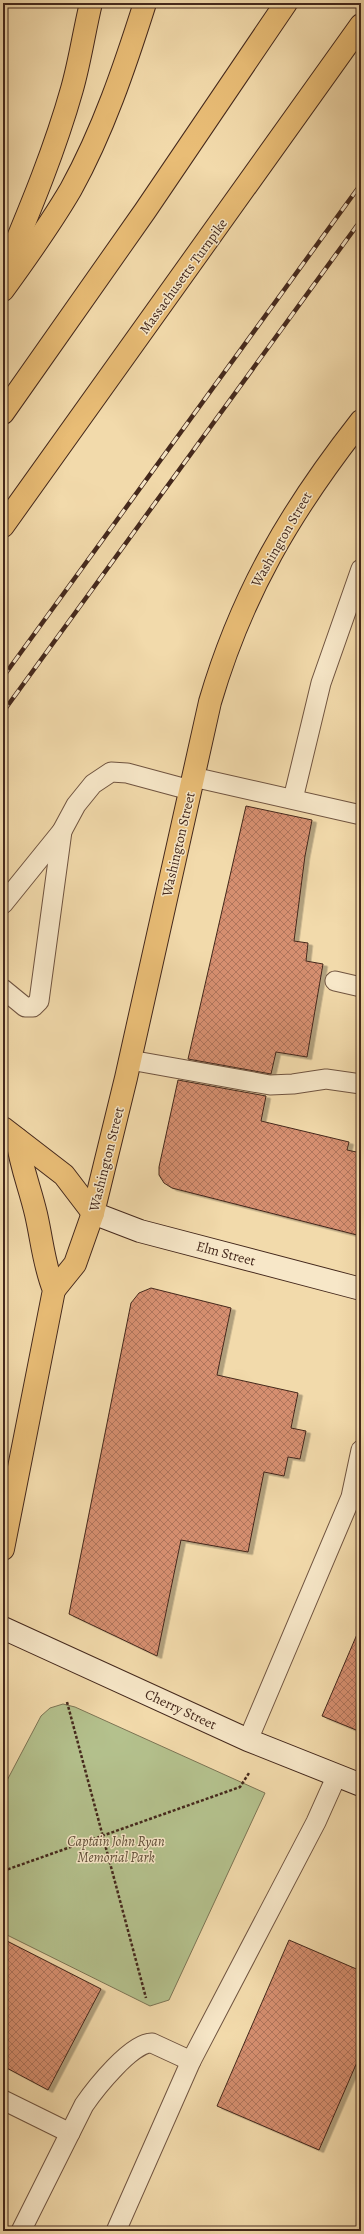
<svg xmlns="http://www.w3.org/2000/svg" width="364" height="2234" viewBox="0 0 364 2234" font-family="Alegreya,serif">
	<style>
		.park { fill: #b4c18d; stroke: #7c7454 }
		.building { fill: url(#building-cross-hatch); stroke: #44281c; filter: url(#shadow) }
		.lines { fill: none; stroke-linecap: round; stroke-linejoin: round }
		.lane-casing { stroke: #705440; stroke-width: 21 }
		.secondary-casing { stroke: #44281c; stroke-width: 24 }
		.primary-casing { stroke: #44281c; stroke-width: 24 }
		.highway-casing { stroke: #44281c; stroke-width: 24 }
		.path { stroke: #44281c; stroke-width: 2.5; stroke-dasharray: 3 2; stroke-linecap: butt }
		.lane { stroke: #f7e7c8; stroke-width: 19 }
		.secondary { stroke: #f7e7c8; stroke-width: 22 }
		.primary { stroke: #e9bd76; stroke-width: 22 }
		.highway { stroke: #e9bd76; stroke-width: 22 }
		.rail-casing { stroke: #44281c; stroke-width: 4.5 }
		.rail { stroke: #f7e7c8; stroke-width: 3; stroke-dasharray: 9; stroke-linecap: butt }
		.labels { text-anchor: middle; stroke-width: 3; stroke-linejoin: round; paint-order: stroke }
		.street-label { font-size: 14px; fill: #44281c; stroke: #f7e7c8 }
		.park-label { font-size: 14px; font-style: italic; fill: #604e38; stroke: #f7e7c8 }
	</style>
	<defs>
		<pattern id="building-cross-hatch" width="8" height="8" patternUnits="userSpaceOnUse"><rect width="8" height="8" fill="#d68f70"/><path d="M0 0l8 8M0 8l8-8" fill="none" stroke="#af755b"/></pattern>
		<filter id="shadow"><feDropShadow dx="4.5" dy="2.5" stdDeviation="0" flood-color="#0004"/></filter>
	</defs>
	<rect width="100%" height="100%" fill="#f2daab"/>
	<filter id="stains"><feTurbulence type="fractalNoise" baseFrequency=".005" numOctaves="4"/><feColorMatrix values="0 0 0 0 .2 0 0 0 0 .09 0 0 0 0 .02 0 0 0 .5 -.17"/></filter>
	<radialGradient id="worn" r=".72"><stop offset=".6" stop-color="#630" stop-opacity="0"/><stop offset="1" stop-color="#630" stop-opacity=".3"/></radialGradient>
	<!-- park -->
	<path class="park" d="M63,1704L75,1707L265,1793L169,2000L150,2006L3,1933V1788L41,1716L50,1708Z"/>
	<!-- building -->
	<g class="building">
		<path d="M246,806L312,820L305,856L294,941L308,943L306,961L323,964L307,1057L276,1052L271,1074L188,1059Z"/>
		<path d="M178,1080L266,1096L261,1121L349,1142L347,1150L361,1153V1236L172,1188L164,1183L159,1175V1167Z"/>
		<path d="M151,1288L231,1308L217,1375L298,1393L291,1428L306,1431L300,1459L288,1457L284,1476L264,1472L248,1552L181,1540L157,1656L69,1614L131,1303L139,1293Z"/>
		<path d="M361,1625V1732L322,1716Z"/>
		<path d="M3,1939L101,1989L48,2090L3,2066Z"/>
		<path d="M289,1940L361,1971V2053L319,2150L217,2106Z"/>
	</g>
	<g class="lines">
		<!-- lane casing -->
		<g class="lane-casing">
			<g id="lane">
				<path d="M193,777L361,815"/>
				<path d="M293,799L321,683L361,569"/>
				<path d="M3,904L62,831L76,805L93,784L111,772L127,773L190,790"/>
				<path d="M335,981L361,987"/>
				<path d="M3,989L25,1007H33L39,1001L62,831"/>
				<path d="M130,1060L270,1085L293,1084L326,1079L361,1084"/>
				<path d="M248,1740L351,1497L361,1450"/>
				<path d="M3,2100L70,2133"/>
				<path d="M21,2231L84,2105C95,2089 132,2042 152,2043L191,2061"/>
				<path d="M116,2231L191,2061L316,1822L337,1775"/>
			</g>
		</g>
		<!-- secondary casing -->
		<g class="secondary-casing">
			<g id="secondary">
				<path d="M93,1213L140,1231L361,1289"/>
				<path d="M3,1628L248,1740L361,1785"/>
			</g>
		</g>
		<!-- primary casing -->
		<g class="primary-casing">
			<g id="primary">
				<path d="M3,1128L64,1175L93,1213"/>
				<path d="M54,1290L75,1264L93,1213L126,1078L210,702C242,593 291,510 361,421"/>
				<path d="M3,1549L54,1290C44,1266 42,1240 36,1214C30,1188 21,1167 17,1139"/>
			</g>
		</g>
		<!-- highway casing -->
		<g class="highway-casing">
			<g id="highway">
				<path d="M3,274C28,214 54,153 72,89C80,61 84,32 91,3"/>
				<path d="M3,290C27,257 50,225 71,189C103,131 125,66 145,3"/>
				<path d="M3,413L145,211L286,3"/>
				<path d="M3,526L361,25"/>
			</g>
		</g>
		<!-- path -->
		<g class="path">
			<path d="M67,1702L146,1998"/>
			<path d="M3,1871L240,1787L249,1773"/>
		</g>
		<!-- lane -->
		<use href="#lane" class="lane"/>
		<!-- secondary -->
		<use href="#secondary" class="secondary"/>
		<!-- primary -->
		<use href="#primary" class="primary"/>
		<!-- highway -->
		<use href="#highway" class="highway"/>
		<!-- rail casing -->
		<g class="rail-casing">
			<g id="rail">
				<path d="M3,677L361,184"/>
				<path d="M3,712L361,220"/>
			</g>
		</g>
		<!-- rail -->
		<use href="#rail" class="rail"/>
	</g>
	<g class="labels">
		<!-- street labels -->
		<g class="street-label">
			<text transform="translate(183 276) rotate(-54)" y="5">Massachusetts Turnpike</text>
			<text transform="translate(281 539) rotate(-60)" y="5">Washington Street</text>
			<text transform="translate(178 844) rotate(-77)" y="5">Washington Street</text>
			<text transform="translate(106 1159) rotate(-76)" y="5">Washington Street</text>
			<text transform="translate(226 1253) rotate(15)" y="5">Elm Street</text>
			<text transform="translate(181 1709) rotate(25)" y="5">Cherry Street</text>
		</g>
		<!-- park labels -->
		<g class="park-label">
			<text x="116" y="1846">Captain John Ryan<tspan x="116" dy="16">Memorial Park</tspan></text>
		</g>
	</g>
	<!-- margin -->
	<rect width="364" height="2234" fill="none" stroke="#f2daab" stroke-width="16"/>
	<rect x="4" y="4" width="356" height="2226" fill="none" stroke="#44281c" stroke-width="2"/>
	<rect x="8" y="8" width="348" height="2218" fill="none" stroke="#44281c"/>
	<rect width="100%" height="100%" filter="url(#stains)"/>
	<rect width="100%" height="100%" fill="url(#worn)"/>
</svg>
